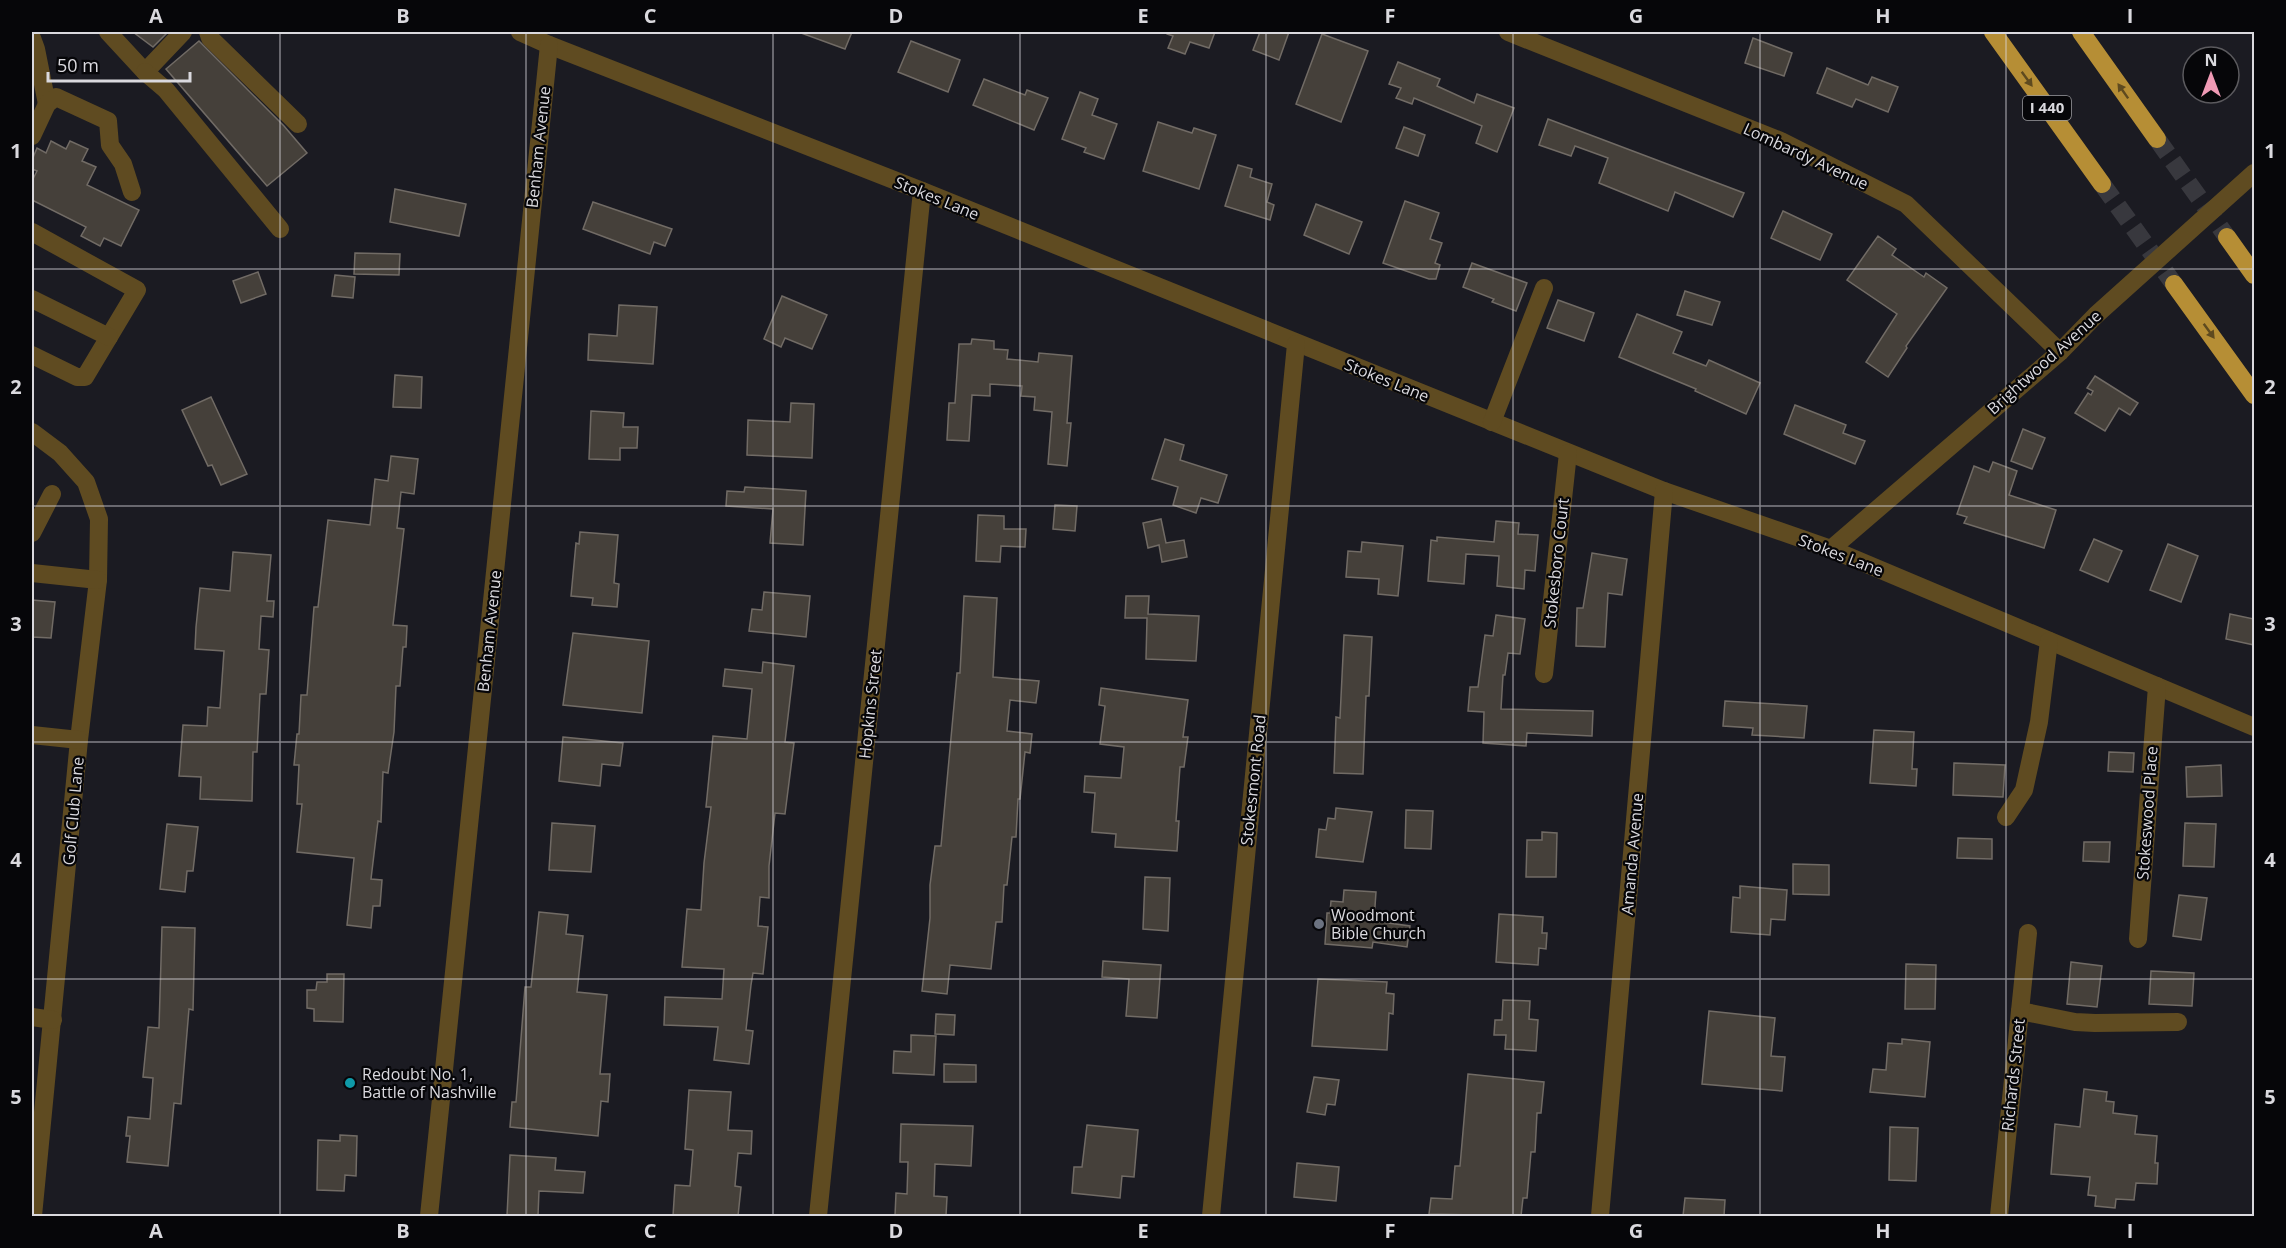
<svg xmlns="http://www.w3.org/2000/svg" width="2286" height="1248" viewBox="0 0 2286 1248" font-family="'Open Sans',sans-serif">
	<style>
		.building { fill: #45403a; stroke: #716b65; stroke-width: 1.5 }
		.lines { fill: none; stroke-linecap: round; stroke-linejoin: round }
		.highway-tunnel { stroke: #38383e; stroke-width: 18; stroke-dasharray: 18 9; stroke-linecap: butt }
		.minor { stroke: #5f4b21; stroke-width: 18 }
		.highway { stroke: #b68e35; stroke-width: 18 }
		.oneway { fill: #5e4a1f }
		.grid { fill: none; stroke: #dad9de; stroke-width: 1.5; stroke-opacity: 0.55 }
		.worship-dot { fill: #6b7280; stroke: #060609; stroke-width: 2 }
		.culture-dot { fill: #0f9aa8; stroke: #060609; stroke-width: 2 }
		.labels { text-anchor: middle; stroke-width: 4.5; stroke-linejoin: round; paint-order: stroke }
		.shield { fill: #060609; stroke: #9a9a9e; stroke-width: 1.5 }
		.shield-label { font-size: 15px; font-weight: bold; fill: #dad9de }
		.street-label { font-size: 16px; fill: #dad9de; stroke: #060609 }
		.poi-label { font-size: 16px; fill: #dad9de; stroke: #060609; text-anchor: start }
		.neatline { fill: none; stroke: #dad9de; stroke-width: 2 }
		.grid-label { font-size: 20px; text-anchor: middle; font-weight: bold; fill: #dad9de }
	</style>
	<rect width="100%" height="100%" fill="#1b1b22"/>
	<!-- building -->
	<g class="building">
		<path d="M133,32H168L153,47Z"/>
		<path d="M801,32H852L845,49L801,33Z"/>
		<path d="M1167,32H1215L1209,48L1190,42L1185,54L1168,48L1173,36L1167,34Z"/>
		<path d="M1260,32H1289L1279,60L1253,50Z"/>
		<path d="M1322,34L1368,51L1341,122L1296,104Z"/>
		<path d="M1753,38L1792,53L1784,76L1745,63Z"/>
		<path d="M199,41L284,126L307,153L267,186L166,69Z"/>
		<path d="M911,41L960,60L948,92L898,72Z"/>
		<path d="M1398,62L1440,79L1437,86L1474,103L1477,94L1514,108L1497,152L1476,143L1482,126L1414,98L1412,104L1396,98L1401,88L1389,84Z"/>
		<path d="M1827,68L1868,85L1872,77L1898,87L1888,112L1856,99L1852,107L1817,93Z"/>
		<path d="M984,79L1025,95L1027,90L1048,98L1034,130L973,105Z"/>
		<path d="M1080,92L1098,99L1092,115L1117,124L1104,159L1084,152L1086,148L1062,139Z"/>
		<path d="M1548,119L1744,193L1733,217L1675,192L1668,211L1599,183L1608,158L1575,146L1571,156L1539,145Z"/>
		<path d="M1158,122L1192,133L1194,128L1216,135L1199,189L1143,171Z"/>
		<path d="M1404,127L1425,135L1418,156L1396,148Z"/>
		<path d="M51,141L66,149L70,141L88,149L82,161L96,167L87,185L139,210L121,246L104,238L100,246L81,236L86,227L32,200V181L37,171L32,169V160L37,148L46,153Z"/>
		<path d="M1238,165L1252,169L1250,177L1272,184L1267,202L1274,205L1270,220L1225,206Z"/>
		<path d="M395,189L466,204L459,236L390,222Z"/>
		<path d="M1405,201L1439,213L1430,239L1442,243L1435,263L1440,265L1436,279H1429L1383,263Z"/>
		<path d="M593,202L672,229L665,246L654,242L650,254L583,229Z"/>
		<path d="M1316,204L1362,222L1349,254L1304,235Z"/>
		<path d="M1783,211L1832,234L1820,260L1771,238Z"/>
		<path d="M1878,236L1896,249L1892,255L1924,277L1926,273L1947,288L1906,346L1907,348L1888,377L1866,362L1897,314L1847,280Z"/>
		<path d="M355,253L400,254L399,275L354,274Z"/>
		<path d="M1472,263L1527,283L1516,311L1492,302L1494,299L1463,287Z"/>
		<path d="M258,272L266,294L241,303L233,281Z"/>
		<path d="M335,275L355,277L353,298L332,296Z"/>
		<path d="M1685,291L1720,302L1712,325L1677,315Z"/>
		<path d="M782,296L827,315L812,349L785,338L781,347L764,339Z"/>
		<path d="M1558,300L1594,313L1584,341L1547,328Z"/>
		<path d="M619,305L657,307L653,364L588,360L589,334L617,336Z"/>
		<path d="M1637,314L1682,332L1673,353L1706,366L1709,360L1760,383L1746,414L1695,391L1696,389L1619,357Z"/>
		<path d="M972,339L994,341V349L1008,350L1007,359L1038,362L1039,353L1072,356L1067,423H1071L1067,466L1048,464L1052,412L1034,410L1035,397L1021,396L1022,386L990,384V396L972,395L969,441L947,440L949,403H955L959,344H971Z"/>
		<path d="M395,375L422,377L421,408L393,407Z"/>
		<path d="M2095,376L2138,403L2130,415L2119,408L2105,431L2075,413L2088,393L2091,395L2093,391L2087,388Z"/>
		<path d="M211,397L247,474L221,485L212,465L208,466L182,410Z"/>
		<path d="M791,403L814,404L812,458L747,455L748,420L790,422Z"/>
		<path d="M1795,405L1846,425L1843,433L1865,441L1855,464L1784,434Z"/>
		<path d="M591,411L624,413L623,427H638L637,448H620V460L589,459Z"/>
		<path d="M2023,429L2045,438L2032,469L2011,461Z"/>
		<path d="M1165,439L1184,445L1180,460L1227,475L1218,503L1201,498L1196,513L1173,505L1178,487L1152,479Z"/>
		<path d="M391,456L418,459L414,494L401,492L397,528L404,529L393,625L407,626L406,647H403L400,686H396L394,732L388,773L383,772L381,822L378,821L371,879L382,880L380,906H373L371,928L347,925L354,858L297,852L302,804H297L299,765H294L297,734H299L301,695H307L314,607H318L328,520L370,525L375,479L388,481Z"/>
		<path d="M1993,462L2017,471L2009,495L2056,510L2044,548L1964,523L1967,517L1957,514L1974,466L1989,472Z"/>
		<path d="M745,487L806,491L803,545L770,543L773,509L726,506L727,491L744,492Z"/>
		<path d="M1055,505L1077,506L1075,531L1053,529Z"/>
		<path d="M978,515L1004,516V529H1026L1025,547L1001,546L1000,562L976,561Z"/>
		<path d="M1161,519L1166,543L1184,540L1187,557L1162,562L1159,545L1148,548L1143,523Z"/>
		<path d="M1496,521L1519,523L1518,534L1538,535L1535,571L1525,570L1524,589L1497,586L1499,556L1466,554L1464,584L1428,581L1431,540L1437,541V537L1494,542Z"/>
		<path d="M580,532L618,535L614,583L619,584L617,607L592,605L593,598L571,596L576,543L579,544Z"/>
		<path d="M2094,539L2122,551L2108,582L2080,570Z"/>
		<path d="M1362,542L1403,546L1398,596L1378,594L1379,579L1346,577L1348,551L1361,552Z"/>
		<path d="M2168,544L2198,556L2181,602L2150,590Z"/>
		<path d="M233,552L271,555L267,601H274L273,617L261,616L259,649L269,650L266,694H260L257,752H253L252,801L200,799L201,777L179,776L183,725L207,726L208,707L220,708L224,651L195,649L196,627L200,588L230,591Z"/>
		<path d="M1592,553L1627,559L1622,595L1608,593L1605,647L1576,646L1577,608H1583Z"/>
		<path d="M764,592L810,596L806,637L749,631L752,609L762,610Z"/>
		<path d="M964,596L997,598L993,677L1039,681L1036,703L1010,700L1007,731L1032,734L1030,753L1025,752L1020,799H1018L1016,837H1012L1007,885H1004L1002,922H996L991,969L950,965L947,994L922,991L930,918V885L935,846H941L957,673H960Z"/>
		<path d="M1126,596H1149L1148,614L1199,616L1196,661L1146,659L1147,618H1125Z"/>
		<path d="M32,600L55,602L51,638L32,637Z"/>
		<path d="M2230,614L2254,619V645L2226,639Z"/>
		<path d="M1496,615L1525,619L1520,654L1508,653L1505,675H1503L1501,709L1593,711L1592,736L1527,733L1526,746L1483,743L1484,712L1468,711L1470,687H1478L1485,635L1493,636Z"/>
		<path d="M573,633L649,641L642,713L563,705Z"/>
		<path d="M1344,635L1372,637L1369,696H1366L1363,774L1334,773L1336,717L1340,718Z"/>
		<path d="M763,662L794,666L785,742L794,743L785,814L775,813L769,866V898L760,897L758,926L768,927L763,974L753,973L751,985L746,1030L753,1031L749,1064L714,1060L718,1027L664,1025L665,997L722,999L724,969L682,967L687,909L701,910L704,863L711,807H706L713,736L747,739L752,689L723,686L725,669L762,673Z"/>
		<path d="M1101,688L1188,700L1183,737H1188L1184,767H1180L1176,821H1179L1177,851L1115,847L1116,834L1092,832L1095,793L1084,792L1085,776L1121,778L1124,747L1100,744L1105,706L1099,705Z"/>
		<path d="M1725,701L1807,706L1804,738L1752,735L1753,728L1723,726Z"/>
		<path d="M1874,730L1914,732L1912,769H1917L1916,786L1870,783Z"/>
		<path d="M563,737L623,743L620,766L602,764L600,786L559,781Z"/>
		<path d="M2109,752L2134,753L2133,772L2108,771Z"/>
		<path d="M1954,763L2005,765L2003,797L1953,795Z"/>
		<path d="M2221,765L2222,796L2187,797L2186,767Z"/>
		<path d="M1336,808L1372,812L1363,862L1316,857L1319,829L1326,830L1328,818L1335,819Z"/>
		<path d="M1406,810L1433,811L1431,849L1405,848Z"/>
		<path d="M552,823L595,826L591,872L549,870Z"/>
		<path d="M2185,823L2216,824L2214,867L2183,866Z"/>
		<path d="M167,824L198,827L193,871H187L185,892L160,889Z"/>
		<path d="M1542,832L1557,833L1556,877H1526L1527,840H1542Z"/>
		<path d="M1958,838L1992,839V859L1957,858Z"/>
		<path d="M2084,842H2110L2109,862L2083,861Z"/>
		<path d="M1793,864L1829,865V895L1793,894Z"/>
		<path d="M1145,877L1170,878L1168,931L1143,929Z"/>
		<path d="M1740,886L1787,890L1785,920L1771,919L1770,935L1731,932L1733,897L1740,898Z"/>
		<path d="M1344,890L1376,892L1374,921L1410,926L1407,947L1373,942L1372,948L1325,944L1327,913H1330L1331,901L1343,902Z"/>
		<path d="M2179,895L2207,898L2201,940L2173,936Z"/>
		<path d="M539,912L568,915L566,934L583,936L577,992L607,995L600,1074H610L608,1102L601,1101L598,1136L510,1127L512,1102H516L525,987H531Z"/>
		<path d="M1499,914L1543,917L1542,933H1547L1546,949L1539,948L1538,965L1496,962Z"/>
		<path d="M162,927L195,928L193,1010L189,1009L181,1104L174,1103L168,1166L127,1162L130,1136H126L128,1117L150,1119L153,1078L143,1077L148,1027L159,1028Z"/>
		<path d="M1103,961L1161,965L1157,1018L1126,1016L1129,979L1102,977Z"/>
		<path d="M2071,962L2102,966L2097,1007L2067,1004Z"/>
		<path d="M1906,964L1936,965L1935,1009H1905Z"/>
		<path d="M2151,971L2194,973L2192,1006L2149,1004Z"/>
		<path d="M327,974H344L343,1022L314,1021V1009L307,1008V990H316L317,982H327Z"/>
		<path d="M1318,979L1387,982L1386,993L1394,994L1393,1014L1389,1013L1387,1050L1312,1046Z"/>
		<path d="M1503,1000L1530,1001L1529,1019L1538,1020L1536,1051L1505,1049L1506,1035H1494L1495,1020H1502Z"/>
		<path d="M1709,1011L1775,1018L1771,1056L1785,1057L1782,1091L1702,1084Z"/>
		<path d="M936,1014L955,1015L954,1035L935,1034Z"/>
		<path d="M911,1035L936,1036L934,1075L893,1073L894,1051L911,1052Z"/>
		<path d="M1902,1039L1930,1042L1925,1097L1870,1092L1873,1069L1886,1070L1888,1043L1902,1044Z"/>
		<path d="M944,1064L976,1065V1082H944Z"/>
		<path d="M1468,1074L1544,1082L1541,1113H1537L1535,1152H1531L1527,1198H1523L1521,1216L1429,1214L1431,1198L1452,1199L1455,1166H1460Z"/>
		<path d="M1314,1077L1339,1080L1335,1105L1327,1104L1325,1115L1307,1112Z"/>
		<path d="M2084,1089L2107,1092L2106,1101L2114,1102L2113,1113L2137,1116L2135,1134L2157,1136L2155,1163H2158L2157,1184L2136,1183L2134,1200L2116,1199L2115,1208L2095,1206L2096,1196L2088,1195L2090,1177L2051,1174L2055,1124L2080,1127Z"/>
		<path d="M689,1090L731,1092L728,1130L752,1131L751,1154L738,1153L735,1186L741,1187L738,1216H673L675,1185L690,1186L693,1150L685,1149Z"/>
		<path d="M901,1124L973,1126L971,1166L935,1164L934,1196L947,1197L946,1216H895L896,1193L907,1194L908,1162H900Z"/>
		<path d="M1087,1125L1138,1130L1134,1177L1122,1176L1120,1198L1072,1193L1074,1167H1082Z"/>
		<path d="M1890,1127L1918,1128L1916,1181L1889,1180Z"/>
		<path d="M340,1135L357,1136L356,1176L345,1175L344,1191L317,1190L318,1140L340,1141Z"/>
		<path d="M510,1155L556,1158L555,1170L585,1172L583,1193L539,1191L538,1216H507Z"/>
		<path d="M1297,1163L1339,1167L1336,1201L1294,1197Z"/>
		<path d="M1685,1198L1725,1200L1724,1216H1683Z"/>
	</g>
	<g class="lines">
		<!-- highway-tunnel -->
		<g class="highway-tunnel">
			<path d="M2157,139L2227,237"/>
			<path d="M2102,184L2174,284"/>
		</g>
		<!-- minor -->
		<g class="minor">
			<path d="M108,32L145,72L183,32"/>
			<path d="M208,32L210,38L298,124"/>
			<path d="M520,32L549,45L922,191L1664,491L1831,549L2254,727"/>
			<path d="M1508,32L1781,141L1906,204L2060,352"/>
			<path d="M32,38L36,49L47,104"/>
			<path d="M145,72L166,90L280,229"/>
			<path d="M32,136L47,104L56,97L108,121L110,145L123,164L132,192"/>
			<path d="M32,232L137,290L85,377H77L32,355"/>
			<path d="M32,299L109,337"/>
			<path d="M1492,422L1544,288"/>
			<path d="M32,432L60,453L86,482L99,519L98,580L79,740L33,1216"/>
			<path d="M32,533L52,494"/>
			<path d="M1831,549L2060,352L2096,315L2254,173"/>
			<path d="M32,573L98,580"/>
			<path d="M1544,674L1568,453"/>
			<path d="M32,735L79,740"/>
			<path d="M2006,817L2024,790L2039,722L2049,641"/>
			<path d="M2138,939L2157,686"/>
			<path d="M2020,1011L2075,1022L2095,1023L2178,1022"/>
			<path d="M32,1017L53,1020"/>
			<path d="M429,1216L549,45"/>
			<path d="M818,1216L922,191"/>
			<path d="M1211,1216L1296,344"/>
			<path d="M1600,1216L1664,491"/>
			<path d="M1999,1216L2028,933"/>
		</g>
		<!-- highway -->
		<g class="highway">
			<path d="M1993,32L2102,184"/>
			<path d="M2081,32L2157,139"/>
			<path d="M2227,237L2254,275"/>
			<path d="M2174,284L2254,395"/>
		</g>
	</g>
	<!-- one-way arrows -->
	<defs><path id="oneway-solid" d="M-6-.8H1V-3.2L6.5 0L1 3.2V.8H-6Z" transform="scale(1.5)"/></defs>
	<g class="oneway">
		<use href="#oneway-solid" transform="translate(2027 79) rotate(54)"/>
		<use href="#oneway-solid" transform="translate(2123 91) rotate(-125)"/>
		<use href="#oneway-solid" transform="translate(2209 331) rotate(54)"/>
	</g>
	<!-- grid -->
	<path class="grid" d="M280,32V1216M526,32V1216M773,32V1216M1020,32V1216M1266,32V1216M1513,32V1216M1760,32V1216M2006,32V1216M32,269H2254M32,506H2254M32,742H2254M32,979H2254"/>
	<!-- markers -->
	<circle class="worship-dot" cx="1319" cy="924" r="6"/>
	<circle class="culture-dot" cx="350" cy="1083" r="6"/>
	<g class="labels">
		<!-- shield labels -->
		<rect class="shield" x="2023" y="96" width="48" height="24" rx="4.5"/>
		<g class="shield-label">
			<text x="2047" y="113">I 440</text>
		</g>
		<!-- street labels -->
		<g class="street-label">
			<text transform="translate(538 147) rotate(-84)" y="6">Benham Avenue</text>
			<text transform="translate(1806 156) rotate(25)" y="6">Lombardy Avenue</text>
			<text transform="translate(937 198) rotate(22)" y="6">Stokes Lane</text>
			<text transform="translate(2044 362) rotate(-42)" y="6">Brightwood Avenue</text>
			<text transform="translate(1387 380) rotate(22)" y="6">Stokes Lane</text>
			<text transform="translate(1841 555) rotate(21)" y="6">Stokes Lane</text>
			<text transform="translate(1556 563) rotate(-84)" y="6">Stokesboro Court</text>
			<text transform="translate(489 631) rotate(-84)" y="6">Benham Avenue</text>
			<text transform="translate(870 704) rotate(-84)" y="6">Hopkins Street</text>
			<text transform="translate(1253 780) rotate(-84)" y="6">Stokesmont Road</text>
			<text transform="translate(73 811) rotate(-85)" y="6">Golf Club Lane</text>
			<text transform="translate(2147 813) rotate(-86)" y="6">Stokeswood Place</text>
			<text transform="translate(1632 854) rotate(-85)" y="6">Amanda Avenue</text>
			<text transform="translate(2013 1075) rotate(-84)" y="6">Richards Street</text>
		</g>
		<!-- poi labels -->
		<g class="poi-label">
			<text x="1331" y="921">Woodmont<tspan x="1331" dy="18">Bible Church</tspan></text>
			<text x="362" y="1080">Redoubt No. 1,<tspan x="362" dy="18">Battle of Nashville</tspan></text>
		</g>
	</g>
	<!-- border -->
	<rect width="2286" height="1248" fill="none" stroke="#060609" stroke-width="66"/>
	<!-- north arrow -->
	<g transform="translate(2211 75)"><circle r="28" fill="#060609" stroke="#5b5a5e" stroke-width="1.5"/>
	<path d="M0-4.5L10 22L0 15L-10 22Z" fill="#f09ab5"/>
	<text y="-9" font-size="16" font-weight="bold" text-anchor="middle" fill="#dad9de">N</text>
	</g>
	<!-- scale -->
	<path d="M48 72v9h142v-9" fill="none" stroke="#dad9de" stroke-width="3"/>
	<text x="57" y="72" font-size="18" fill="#dad9de" stroke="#060609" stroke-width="4.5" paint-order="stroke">50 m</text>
	<rect x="33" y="33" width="2220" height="1182" class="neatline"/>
	<g class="grid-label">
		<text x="156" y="23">A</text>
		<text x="403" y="23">B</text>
		<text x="650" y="23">C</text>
		<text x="896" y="23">D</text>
		<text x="1143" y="23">E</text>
		<text x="1390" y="23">F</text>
		<text x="1636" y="23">G</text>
		<text x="1883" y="23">H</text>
		<text x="2130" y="23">I</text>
		<text x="16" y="158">1</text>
		<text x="2270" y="158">1</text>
		<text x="16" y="394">2</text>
		<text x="2270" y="394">2</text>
		<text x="16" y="631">3</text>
		<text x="2270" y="631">3</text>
		<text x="16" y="867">4</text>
		<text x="2270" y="867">4</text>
		<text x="16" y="1104">5</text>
		<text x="2270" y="1104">5</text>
		<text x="156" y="1238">A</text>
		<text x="403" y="1238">B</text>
		<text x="650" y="1238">C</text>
		<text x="896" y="1238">D</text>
		<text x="1143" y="1238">E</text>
		<text x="1390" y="1238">F</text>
		<text x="1636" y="1238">G</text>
		<text x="1883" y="1238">H</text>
		<text x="2130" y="1238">I</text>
	</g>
</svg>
